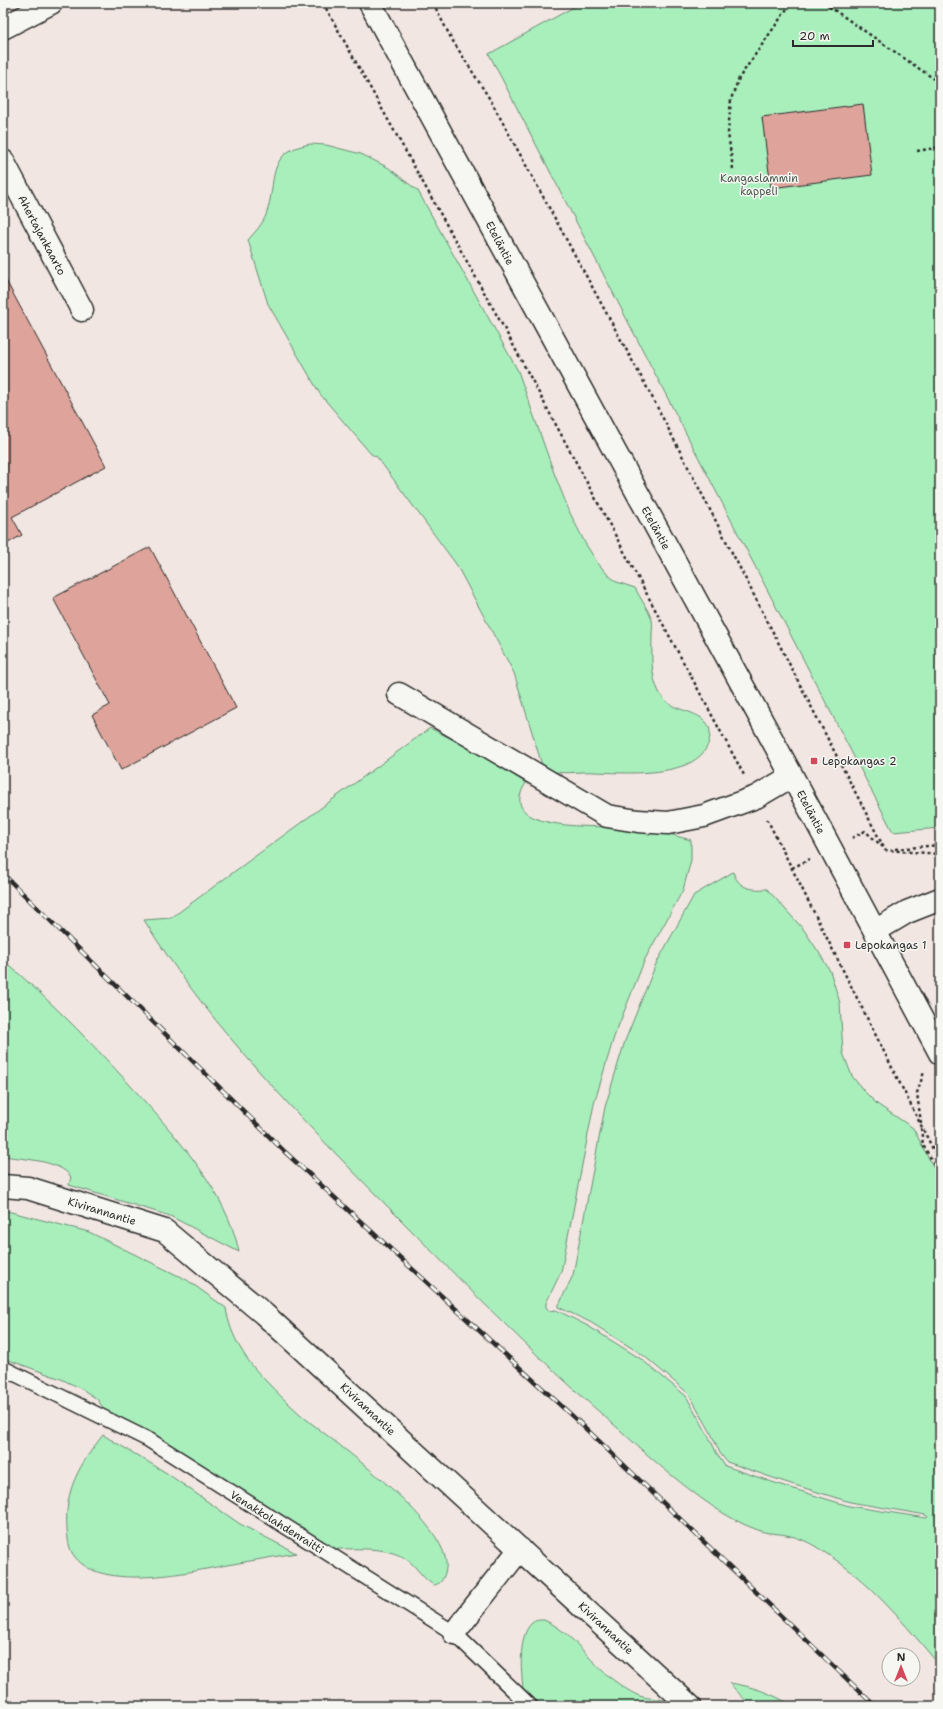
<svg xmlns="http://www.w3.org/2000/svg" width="943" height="1709" viewBox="0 0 943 1709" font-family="'Shantell Sans',sans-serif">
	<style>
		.green { fill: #a8efbc; stroke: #6a8d74 }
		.building { fill: #dea49b; stroke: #2b2b2b }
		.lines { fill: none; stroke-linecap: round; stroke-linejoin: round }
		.lane-casing { stroke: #2b2b2b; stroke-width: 17 }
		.street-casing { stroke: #2b2b2b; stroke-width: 25 }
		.secondary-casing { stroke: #2b2b2b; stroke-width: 25 }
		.path { stroke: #2b2b2b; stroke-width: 2.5; stroke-dasharray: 3 3; stroke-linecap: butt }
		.lane { stroke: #f6f6f2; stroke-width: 14 }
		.street { stroke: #f6f6f2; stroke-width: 22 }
		.secondary { stroke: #f6f6f2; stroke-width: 22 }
		.rail-casing { stroke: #2b2b2b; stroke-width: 4.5 }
		.rail { stroke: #f6f6f2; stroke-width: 3; stroke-dasharray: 9; stroke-linecap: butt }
		.poi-dot { fill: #d1495b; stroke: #f6f6f2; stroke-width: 1.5 }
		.labels { text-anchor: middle; stroke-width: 3; stroke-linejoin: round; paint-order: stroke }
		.park-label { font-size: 11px; fill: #4a5c4f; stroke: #f6f6f2 }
		.street-label { font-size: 11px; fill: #2b2b2b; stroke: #f6f6f2 }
		.poi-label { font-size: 11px; fill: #2b2b2b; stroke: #f6f6f2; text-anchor: start }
	</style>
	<rect width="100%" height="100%" fill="#f1e6e1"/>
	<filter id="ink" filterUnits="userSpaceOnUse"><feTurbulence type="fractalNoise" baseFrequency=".025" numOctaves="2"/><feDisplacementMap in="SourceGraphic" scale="8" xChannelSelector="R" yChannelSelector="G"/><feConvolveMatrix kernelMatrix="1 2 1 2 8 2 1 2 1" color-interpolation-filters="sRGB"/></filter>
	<g filter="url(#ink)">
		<!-- green -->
		<g class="green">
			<path d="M581,3H940V828L893,832L489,54Z"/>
			<path d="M310,144L326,145L361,154L389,168L418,191L518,371L554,473L570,513L585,543L597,562L607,574L617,582L635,588C640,598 648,609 652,620C653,625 652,631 652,635C652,654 650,675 659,692C662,697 666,702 671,705C683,712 711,714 710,734C708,780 626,773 595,772C582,771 568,774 555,772C551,772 546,767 542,765L514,673L456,564L377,457L371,454L320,394L268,304L248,240C255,232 262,225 266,215C278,182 264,152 310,144Z"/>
			<path d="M430,728L476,751L526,783C495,830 589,826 613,827C626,828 639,828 652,830C665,832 678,837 691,840V860L683,890L645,959L614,1037L594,1104L561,1272L546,1303V1307L549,1311L556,1310L588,1326L641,1359L686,1396L707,1433L717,1454L725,1466L784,1486L849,1506L926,1518L928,1517L926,1515L850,1502L785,1482L727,1462L720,1453L710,1431L689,1394L643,1355L590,1322L558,1307L573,1275L605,1107L625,1041L656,964L694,895L733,872C739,889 751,890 767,889L804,930L818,951L830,971L840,1003L843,1053L852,1076L863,1090L877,1104L913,1128L940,1180V1666C905,1624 868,1579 821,1550C811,1543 798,1537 786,1535C777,1533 767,1534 758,1530C726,1519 696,1495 670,1474C653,1460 636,1445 620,1430C543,1364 471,1291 400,1219C308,1126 213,1031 144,920L171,918Z"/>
			<path d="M3,960C51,1001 96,1047 139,1095C178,1139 227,1192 239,1252L170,1216L69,1185L71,1177C60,1160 22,1159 3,1156Z"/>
			<path d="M3,1210L89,1232L187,1280L226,1308C230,1336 246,1361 266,1381C277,1393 289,1404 301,1415C332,1441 460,1529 445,1573C443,1579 441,1584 434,1585C423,1579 419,1570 410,1562C392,1546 357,1549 335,1549L153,1434L106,1412L97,1399L82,1389L61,1379L3,1358Z"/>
			<path d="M103,1435L165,1472L240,1524L296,1553C273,1557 250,1561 227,1565C190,1572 102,1592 75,1557C68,1549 68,1538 67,1529C64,1490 80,1464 103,1435Z"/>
			<path d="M544,1620C575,1633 591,1666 619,1684C626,1689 635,1695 643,1697C656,1700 661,1696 672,1706H542L523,1688C521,1671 518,1635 532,1623C535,1620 540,1620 544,1620Z"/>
			<path d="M729,1683C753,1686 773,1694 793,1706H751Z"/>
		</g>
		<!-- building -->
		<g class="building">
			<path d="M863,104L872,175L771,188L762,117Z"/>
			<path d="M3,275L106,466L12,517L22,535L3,546Z"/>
			<path d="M150,547L236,708L121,770L92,715L110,705L53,598Z"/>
		</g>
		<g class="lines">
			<!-- lane casing -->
			<g class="lane-casing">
				<path id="lane" d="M3,1368L149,1440L454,1633L530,1706"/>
			</g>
			<!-- street casing -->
			<g class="street-casing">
				<g id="street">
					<path d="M3,28L51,3"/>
					<path d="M3,161L82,310"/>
					<path d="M399,694L607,816L638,821L668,823L704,816L756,797L792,776"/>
					<path d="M875,931L907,912L940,899"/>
					<path d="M3,1186L28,1188L165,1231L264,1314L690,1706"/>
					<path d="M454,1633L520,1549"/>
				</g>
			</g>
			<!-- secondary casing -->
			<g class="secondary-casing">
				<path id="secondary" d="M370,3L792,776L940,1053"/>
			</g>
			<!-- path -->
			<g class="path">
				<path d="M323,3L504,328L744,775"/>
				<path d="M433,3L451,38L491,101L651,395L885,850L940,854"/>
				<path d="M824,3L940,83"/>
				<path d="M917,151L940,147"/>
				<path d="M733,169L728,133L731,99L739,78L791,3"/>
				<path d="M767,819L940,1163"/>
				<path d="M852,838L865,831L883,847"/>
				<path d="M895,849L940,845"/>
				<path d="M792,868L810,859"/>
				<path d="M921,1123L917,1093L924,1072"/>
				<path d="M921,1128L923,1145L940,1174"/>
			</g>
			<!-- lane -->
			<use href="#lane" class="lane"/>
			<!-- street -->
			<use href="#street" class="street"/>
			<!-- secondary -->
			<use href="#secondary" class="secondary"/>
			<!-- rail casing -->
			<g class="rail-casing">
				<path id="rail" d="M3,874L285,1152L581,1424L875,1706"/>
			</g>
			<!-- rail -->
			<use href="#rail" class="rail"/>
		</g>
	</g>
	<!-- markers -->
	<g class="poi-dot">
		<rect x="810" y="757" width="8" height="8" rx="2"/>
		<rect x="843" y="941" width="8" height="8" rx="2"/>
	</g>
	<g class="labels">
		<!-- park labels -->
		<g class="park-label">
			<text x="759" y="182">Kangaslammin<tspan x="759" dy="13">kappeli</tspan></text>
		</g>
		<!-- street labels -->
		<g class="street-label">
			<text transform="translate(42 235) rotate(62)" y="4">Ahertajankaarto</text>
			<text transform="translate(500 243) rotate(62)" y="4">Eteläntie</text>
			<text transform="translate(656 528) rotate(61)" y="4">Eteläntie</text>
			<text transform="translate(811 812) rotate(62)" y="4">Eteläntie</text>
			<text transform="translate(102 1211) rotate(17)" y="4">Kivirannantie</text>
			<text transform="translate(368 1409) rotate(43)" y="4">Kivirannantie</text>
			<text transform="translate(277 1522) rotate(32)" y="4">Venakkolahdenraitti</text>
			<text transform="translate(606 1628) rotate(43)" y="4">Kivirannantie</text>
		</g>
		<!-- poi labels -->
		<g class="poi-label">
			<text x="822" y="765">Lepokangas 2</text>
			<text x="855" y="949">Lepokangas 1</text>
		</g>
	</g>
	<!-- margin -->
	<rect width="943" height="1709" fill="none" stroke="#f6f6f2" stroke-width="16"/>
	<rect x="8" y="8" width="927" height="1693" fill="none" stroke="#2b2b2b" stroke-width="1.5" filter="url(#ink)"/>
	<!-- north arrow -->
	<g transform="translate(901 1667)"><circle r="19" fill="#f6f6f2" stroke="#a5a5a2"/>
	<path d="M0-3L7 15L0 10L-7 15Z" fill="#d1495b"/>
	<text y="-6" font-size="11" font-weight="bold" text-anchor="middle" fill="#2b2b2b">N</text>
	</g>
	<!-- scale -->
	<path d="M793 40v6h80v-6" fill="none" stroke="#2b2b2b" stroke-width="2"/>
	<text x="799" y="40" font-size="12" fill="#2b2b2b" stroke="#f6f6f2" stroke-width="3" paint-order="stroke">20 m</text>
</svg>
